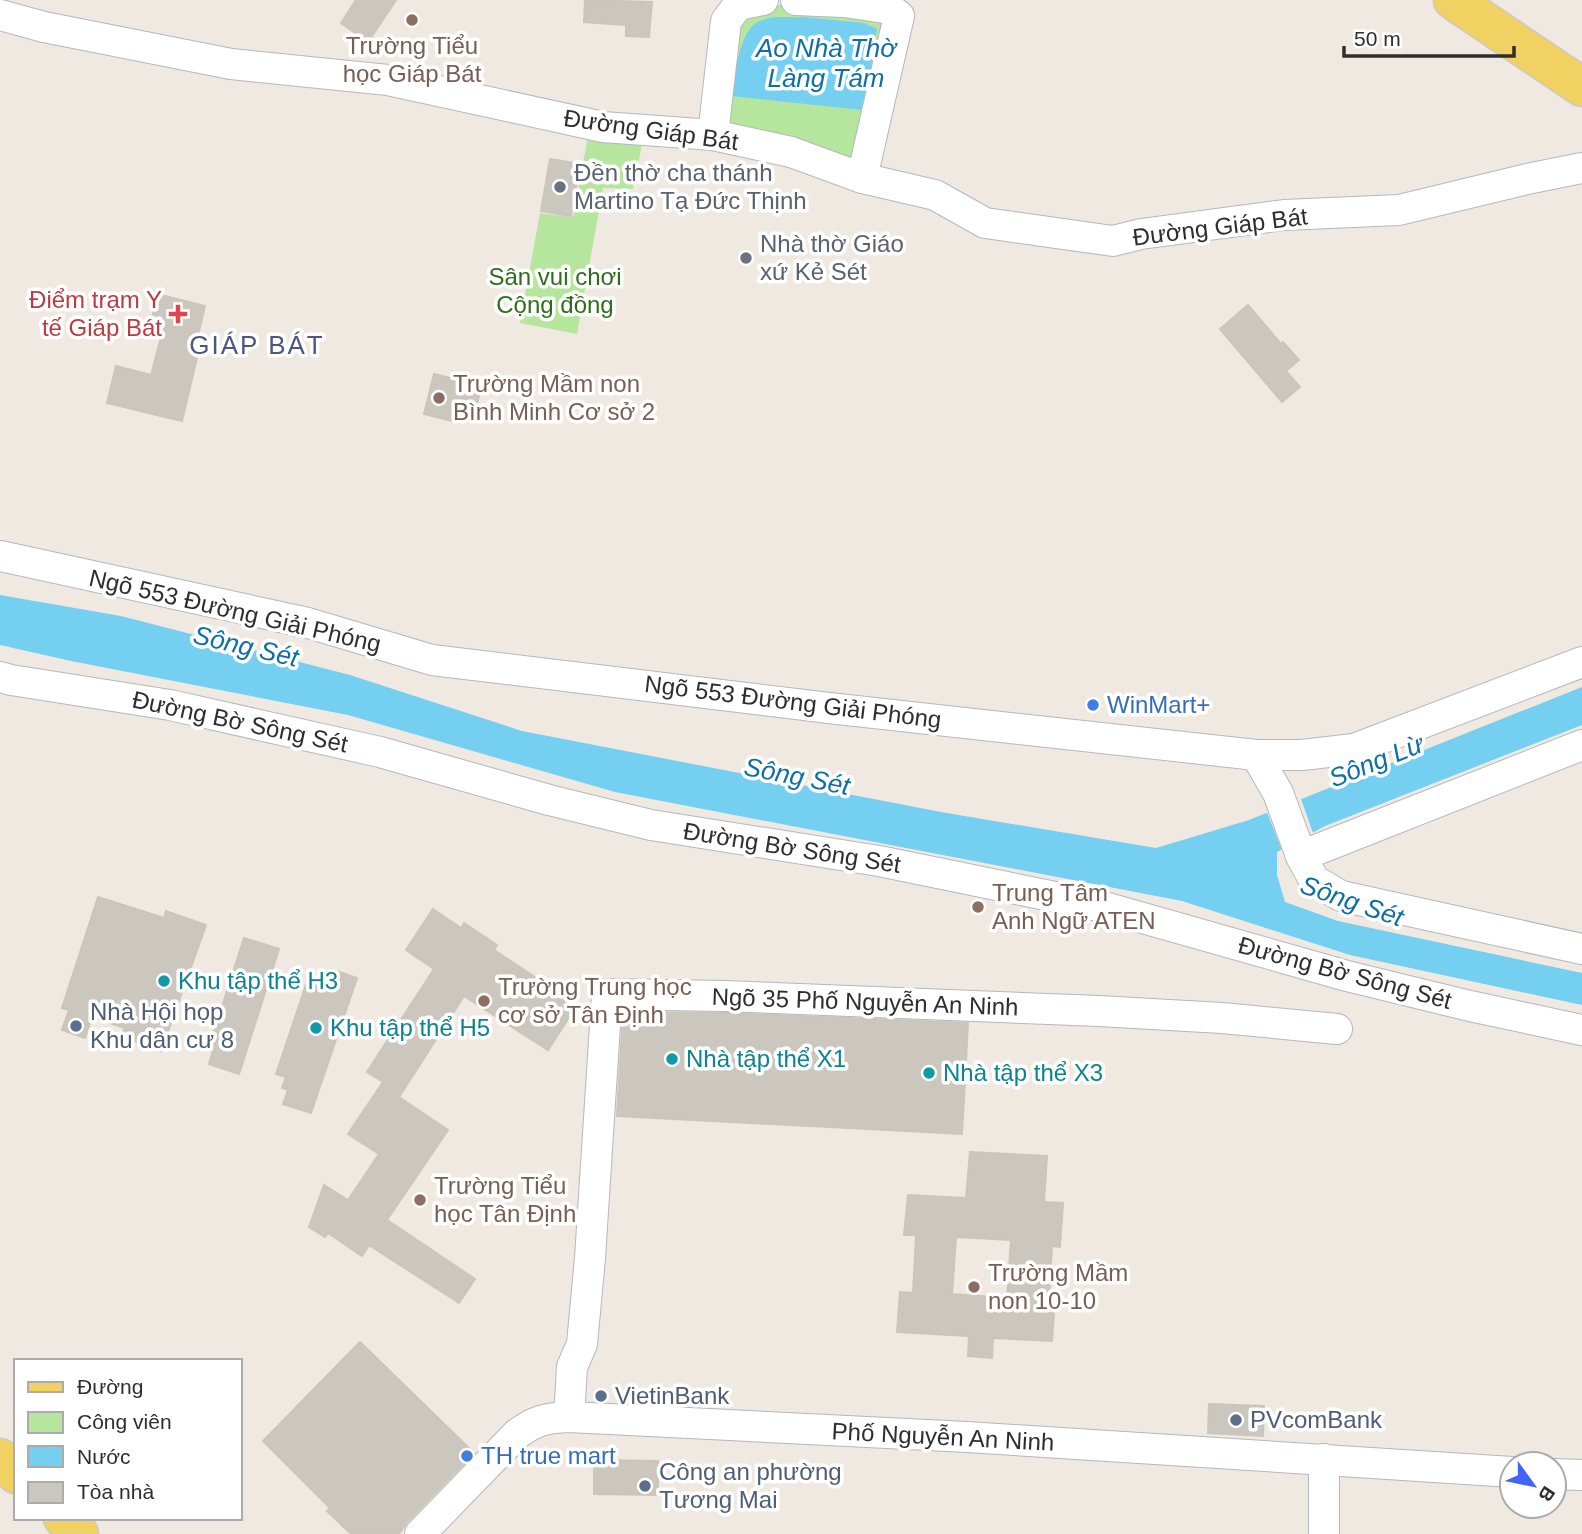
<svg xmlns="http://www.w3.org/2000/svg" width="1582" height="1534" viewBox="0 0 1582 1534" font-family="Helvetica,sans-serif">
	<style>
		.green { fill: #b6e59e }
		.water { fill: #75cff0 }
		.pier { fill: #efe9e1 }
		.building { fill: #cbc7bf; stroke: #cbc5ba; stroke-width: 2; fill-rule: evenodd }
		.lines { fill: none; stroke-linecap: round; stroke-linejoin: round }
		.minor-casing { stroke: #b4b7c1; stroke-width: 32 }
		.major-casing { stroke: #c9c9c9; stroke-width: 41 }
		.minor { stroke: #fff; stroke-width: 30 }
		.major { stroke: #f2d163; stroke-width: 38 }
		.education-dot { fill: #8d6e63; stroke: #fff; stroke-width: 2.5 }
		.worship-dot { fill: #6b7280; stroke: #fff; stroke-width: 2.5 }
		.health-dot { fill: #e0444e; stroke: #fff; stroke-width: 2.5 }
		.shop-dot { fill: #3f7fe0; stroke: #fff; stroke-width: 2.5 }
		.culture-dot { fill: #0f9aa8; stroke: #fff; stroke-width: 2.5 }
		.service-dot { fill: #5c6f8a; stroke: #fff; stroke-width: 2.5 }
		.labels { text-anchor: middle; stroke-width: 7; stroke-linejoin: round; paint-order: stroke }
		.education-label { font-size: 24px; fill: #785e54; stroke: #fff; text-anchor: start }
		.street-label { font-size: 24px; fill: #2e2e2e; stroke: #fff }
		.worship-label { font-size: 24px; fill: #5b616d; stroke: #fff; text-anchor: start }
		.park-label { font-size: 24px; fill: #2c6e1b; stroke: #fff }
		.health-label { font-size: 24px; fill: #be3a42; stroke: #fff; text-anchor: end }
		.shop-label { font-size: 24px; fill: #366cbe; stroke: #fff; text-anchor: start }
		.culture-label { font-size: 24px; fill: #0d838f; stroke: #fff; text-anchor: start }
		.service-label { font-size: 24px; fill: #4e5e75; stroke: #fff; text-anchor: start }
		.water-label { font-size: 26px; font-style: italic; fill: #0d6fa3; stroke: #fff }
		.neighbourhood-label { font-size: 26px; letter-spacing: 2px; fill: #4d5680; stroke: #fff }
	</style>
	<rect width="100%" height="100%" fill="#efe9e1"/>
	<!-- green -->
	<g class="green">
		<path d="M758,5H842L890,11L856,157H843L721,129L729,26Z"/>
		<path d="M589,131L644,135L633,189L603,188L577,334L520,323L540,213L573,217Z"/>
	</g>
	<!-- water -->
	<g class="water">
		<path d="M804,17L864,23L877,29L871,67L861,110L732,96C736,76 738,29 760,21C773,15 790,18 804,17Z"/>
		<path d="M0,595L121,616L350,675L522,731L941,812L1156,848L1249,820L1582,687V725L1325,826L1277,852V875L1285,902L1338,921L1582,973V1005L1350,955L1182,901L615,792L348,715L71,661L0,645Z"/>
	</g>
	<!-- pier -->
	<path class="pier" d="M1300,796L1314,836L1283,853L1266,810Z"/>
	<!-- building -->
	<g class="building">
		<path d="M356,0H396L368,42L341,23Z"/>
		<path d="M585,0L652,2L649,37L626,36V25L584,22Z"/>
		<path d="M550,159L580,164L571,216L541,211Z"/>
		<path d="M157,294L205,306L196,344L200,345L182,421L107,403L116,366L151,375L164,326L151,323Z"/>
		<path d="M1248,305L1281,344L1283,342L1299,360L1286,371L1300,387L1282,402L1220,329Z"/>
		<path d="M434,374L471,383L470,386L481,389L473,419L462,416L460,423L424,414Z"/>
		<path d="M98,897L164,918L166,911L206,925L161,1051L121,1036L125,1028L92,1017L85,1038L62,1030L69,1010L62,1008Z"/>
		<path d="M433,909L461,928L464,923L497,945L494,950L577,1005L548,1050L464,996L399,1097L448,1130L387,1220L475,1279L459,1303L369,1245L362,1256L328,1233L325,1237L309,1227L324,1185L348,1200L379,1154L348,1134L383,1082L367,1072L434,969L406,950Z"/>
		<path d="M244,938L279,949L239,1074L209,1064L213,1051L208,1050Z"/>
		<path d="M331,969L357,978L311,1113L283,1104L288,1090L282,1088L286,1077L276,1074L309,976L327,981Z"/>
		<path d="M623,1012L724,1013L968,1023L962,1134L617,1116Z"/>
		<path d="M970,1152L1047,1156L1044,1202L1063,1203L1060,1247L1052,1246L1049,1299H1055L1052,1341L993,1338L992,1358L968,1356L969,1336L897,1332L900,1292L913,1293L916,1235H904L908,1195L966,1198ZM956,1237L1011,1240L1007,1298L952,1294Z"/>
		<path d="M360,1342L474,1453L407,1522L399,1534H351L327,1511L330,1508L263,1441Z"/>
		<path d="M1209,1404L1264,1406L1263,1436L1208,1433Z"/>
		<path d="M594,1460L658,1461V1495L594,1494Z"/>
	</g>
	<g class="lines">
		<!-- minor casing -->
		<g class="minor-casing">
			<g id="minor">
				<path d="M796,0L844,2L865,5L890,9L899,16L862,178"/>
				<path d="M0,15L44,27L231,64L388,80L603,127L713,135L791,152L862,178L935,195L985,223L1113,241L1141,234L1284,215L1399,210L1527,179L1582,168"/>
				<path d="M713,135L726,21L738,5L763,0"/>
				<path d="M0,556L308,623L432,660L829,708L1256,755H1302L1354,749L1582,662"/>
				<path d="M0,677L11,680L170,705L380,752L549,800L651,825L879,861L1104,907L1347,976L1470,1006L1582,1030"/>
				<path d="M1256,755L1278,793L1301,856L1314,880L1341,896L1582,949"/>
				<path d="M1301,856L1582,745"/>
				<path d="M569,1417L572,1367L582,1344L590,1258L607,994L724,996L1099,1011L1222,1018L1337,1029"/>
				<path d="M1324,1459V1534"/>
				<path d="M1554,1474L1582,1475"/>
				<path d="M420,1534L517,1434C536,1420 546,1418 569,1417L967,1437L1512,1472"/>
			</g>
		</g>
		<!-- major casing -->
		<g class="major-casing">
			<g id="major">
				<path d="M1453,0L1582,87"/>
				<path d="M0,1458L16,1474"/>
				<path d="M63,1518L79,1534"/>
			</g>
		</g>
		<!-- minor -->
		<use href="#minor" class="minor"/>
		<!-- major -->
		<use href="#major" class="major"/>
	</g>
	<!-- markers -->
	<g class="education-dot">
		<circle cx="412" cy="20" r="7"/>
		<circle cx="439" cy="398" r="7"/>
		<circle cx="978" cy="907" r="7"/>
		<circle cx="484" cy="1001" r="7"/>
		<circle cx="420" cy="1200" r="7"/>
		<circle cx="974" cy="1287" r="7"/>
	</g>
	<g class="worship-dot">
		<circle cx="560" cy="187" r="7"/>
		<circle cx="746" cy="258" r="7"/>
	</g>
	<path class="health-dot" d="M174.5 303.5h7v7h7v7h-7v7h-7v-7h-7v-7h7z"/>
	<g class="shop-dot">
		<circle cx="1093" cy="705" r="7"/>
		<circle cx="467" cy="1456" r="7"/>
	</g>
	<g class="culture-dot">
		<circle cx="164" cy="981" r="7"/>
		<circle cx="316" cy="1028" r="7"/>
		<circle cx="672" cy="1059" r="7"/>
		<circle cx="929" cy="1073" r="7"/>
	</g>
	<g class="service-dot">
		<circle cx="76" cy="1026" r="7"/>
		<circle cx="601" cy="1396" r="7"/>
		<circle cx="1236" cy="1420" r="7"/>
		<circle cx="645" cy="1486" r="7"/>
	</g>
	<g class="labels">
		<!-- education labels -->
		<g class="education-label">
			<text x="412" y="54" text-anchor="middle">Trường Tiểu<tspan x="412" dy="28">học Giáp Bát</tspan></text>
			<text x="453" y="392">Trường Mầm non<tspan x="453" dy="28">Bình Minh Cơ sở 2</tspan></text>
			<text x="992" y="901">Trung Tâm<tspan x="992" dy="28">Anh Ngữ ATEN</tspan></text>
			<text x="498" y="995">Trường Trung học<tspan x="498" dy="28">cơ sở Tân Định</tspan></text>
			<text x="434" y="1194">Trường Tiểu<tspan x="434" dy="28">học Tân Định</tspan></text>
			<text x="988" y="1281">Trường Mầm<tspan x="988" dy="28">non 10-10</tspan></text>
		</g>
		<!-- street labels -->
		<g class="street-label">
			<text transform="translate(651 130) rotate(8)" y="8">Đường Giáp Bát</text>
			<text transform="translate(1220 227) rotate(-7)" y="8">Đường Giáp Bát</text>
			<text transform="translate(235 611) rotate(13)" y="8">Ngõ 553 Đường Giải Phóng</text>
			<text transform="translate(793 702) rotate(7)" y="8">Ngõ 553 Đường Giải Phóng</text>
			<text transform="translate(240 722) rotate(12)" y="8">Đường Bờ Sông Sét</text>
			<text transform="translate(792 848) rotate(9)" y="8">Đường Bờ Sông Sét</text>
			<text transform="translate(1345 973) rotate(15)" y="8">Đường Bờ Sông Sét</text>
			<text transform="translate(865 1002) rotate(2)" y="8">Ngõ 35 Phố Nguyễn An Ninh</text>
			<text transform="translate(943 1437) rotate(3)" y="8">Phố Nguyễn An Ninh</text>
		</g>
		<!-- worship labels -->
		<g class="worship-label">
			<text x="574" y="181">Đền thờ cha thánh<tspan x="574" dy="28">Martino Tạ Đức Thịnh</tspan></text>
			<text x="760" y="252">Nhà thờ Giáo<tspan x="760" dy="28">xứ Kẻ Sét</tspan></text>
		</g>
		<!-- park labels -->
		<g class="park-label">
			<text x="555" y="285">Sân vui chơi<tspan x="555" dy="28">Cộng đồng</tspan></text>
		</g>
		<!-- health labels -->
		<g class="health-label">
			<text x="162" y="308">Điểm trạm Y<tspan x="162" dy="28">tế Giáp Bát</tspan></text>
		</g>
		<!-- shop labels -->
		<g class="shop-label">
			<text x="1107" y="713">WinMart+</text>
			<text x="481" y="1464">TH true mart</text>
		</g>
		<!-- culture labels -->
		<g class="culture-label">
			<text x="178" y="989">Khu tập thể H3</text>
			<text x="330" y="1036">Khu tập thể H5</text>
			<text x="686" y="1067">Nhà tập thể X1</text>
			<text x="943" y="1081">Nhà tập thể X3</text>
		</g>
		<!-- service labels -->
		<g class="service-label">
			<text x="90" y="1020">Nhà Hội họp<tspan x="90" dy="28">Khu dân cư 8</tspan></text>
			<text x="615" y="1404">VietinBank</text>
			<text x="1250" y="1428">PVcomBank</text>
			<text x="659" y="1480">Công an phường<tspan x="659" dy="28">Tương Mai</tspan></text>
		</g>
		<!-- water labels -->
		<g class="water-label">
			<text x="826" y="57">Ao Nhà Thờ<tspan x="826" dy="30">Làng Tám</tspan></text>
			<text transform="translate(246 646) rotate(13)" y="9">Sông Sét</text>
			<text transform="translate(1376 761) rotate(-22)" y="9">Sông Lừ</text>
			<text transform="translate(797 776) rotate(11)" y="9">Sông Sét</text>
			<text transform="translate(1352 901) rotate(19)" y="9">Sông Sét</text>
		</g>
		<!-- neighbourhood labels -->
		<g class="neighbourhood-label">
			<text x="257" y="354">GIÁP BÁT</text>
		</g>
	</g>
	<!-- legend -->
	<rect x="14" y="1359" width="228" height="161" fill="#ffffff" stroke="#ababab" stroke-width="2"/>
	<rect x="28" y="1382" width="35" height="10" fill="#f2d163" stroke="#ababab" stroke-width="2"/>
	<text x="77" y="1394" font-size="21" fill="#2e2e2e">Đường</text>
	<rect x="28" y="1412" width="35" height="21" fill="#b6e59e" stroke="#ababab" stroke-width="2"/>
	<text x="77" y="1429" font-size="21" fill="#2e2e2e">Công viên</text>
	<rect x="28" y="1446" width="35" height="21" fill="#75cff0" stroke="#ababab" stroke-width="2"/>
	<text x="77" y="1464" font-size="21" fill="#2e2e2e">Nước</text>
	<rect x="28" y="1482" width="35" height="21" fill="#cbc7bf" stroke="#ababab" stroke-width="2"/>
	<text x="77" y="1499" font-size="21" fill="#2e2e2e">Tòa nhà</text>
	<!-- north arrow -->
	<g transform="translate(1533 1485) rotate(123)"><circle r="33" fill="#ffffff" stroke="#ababab" stroke-width="2"/>
	<path d="M0-5L12 26L0 18L-12 26Z" fill="#4264fb"/>
	<text y="-10" font-size="19" font-weight="bold" text-anchor="middle" fill="#2e2e2e">B</text>
	</g>
	<!-- scale -->
	<path d="M1344 46v10h170v-10" fill="none" stroke="#2e2e2e" stroke-width="3.5"/>
	<text x="1354" y="46" font-size="21" fill="#2e2e2e" stroke="#ffffff" stroke-width="5" paint-order="stroke">50 m</text>
</svg>
